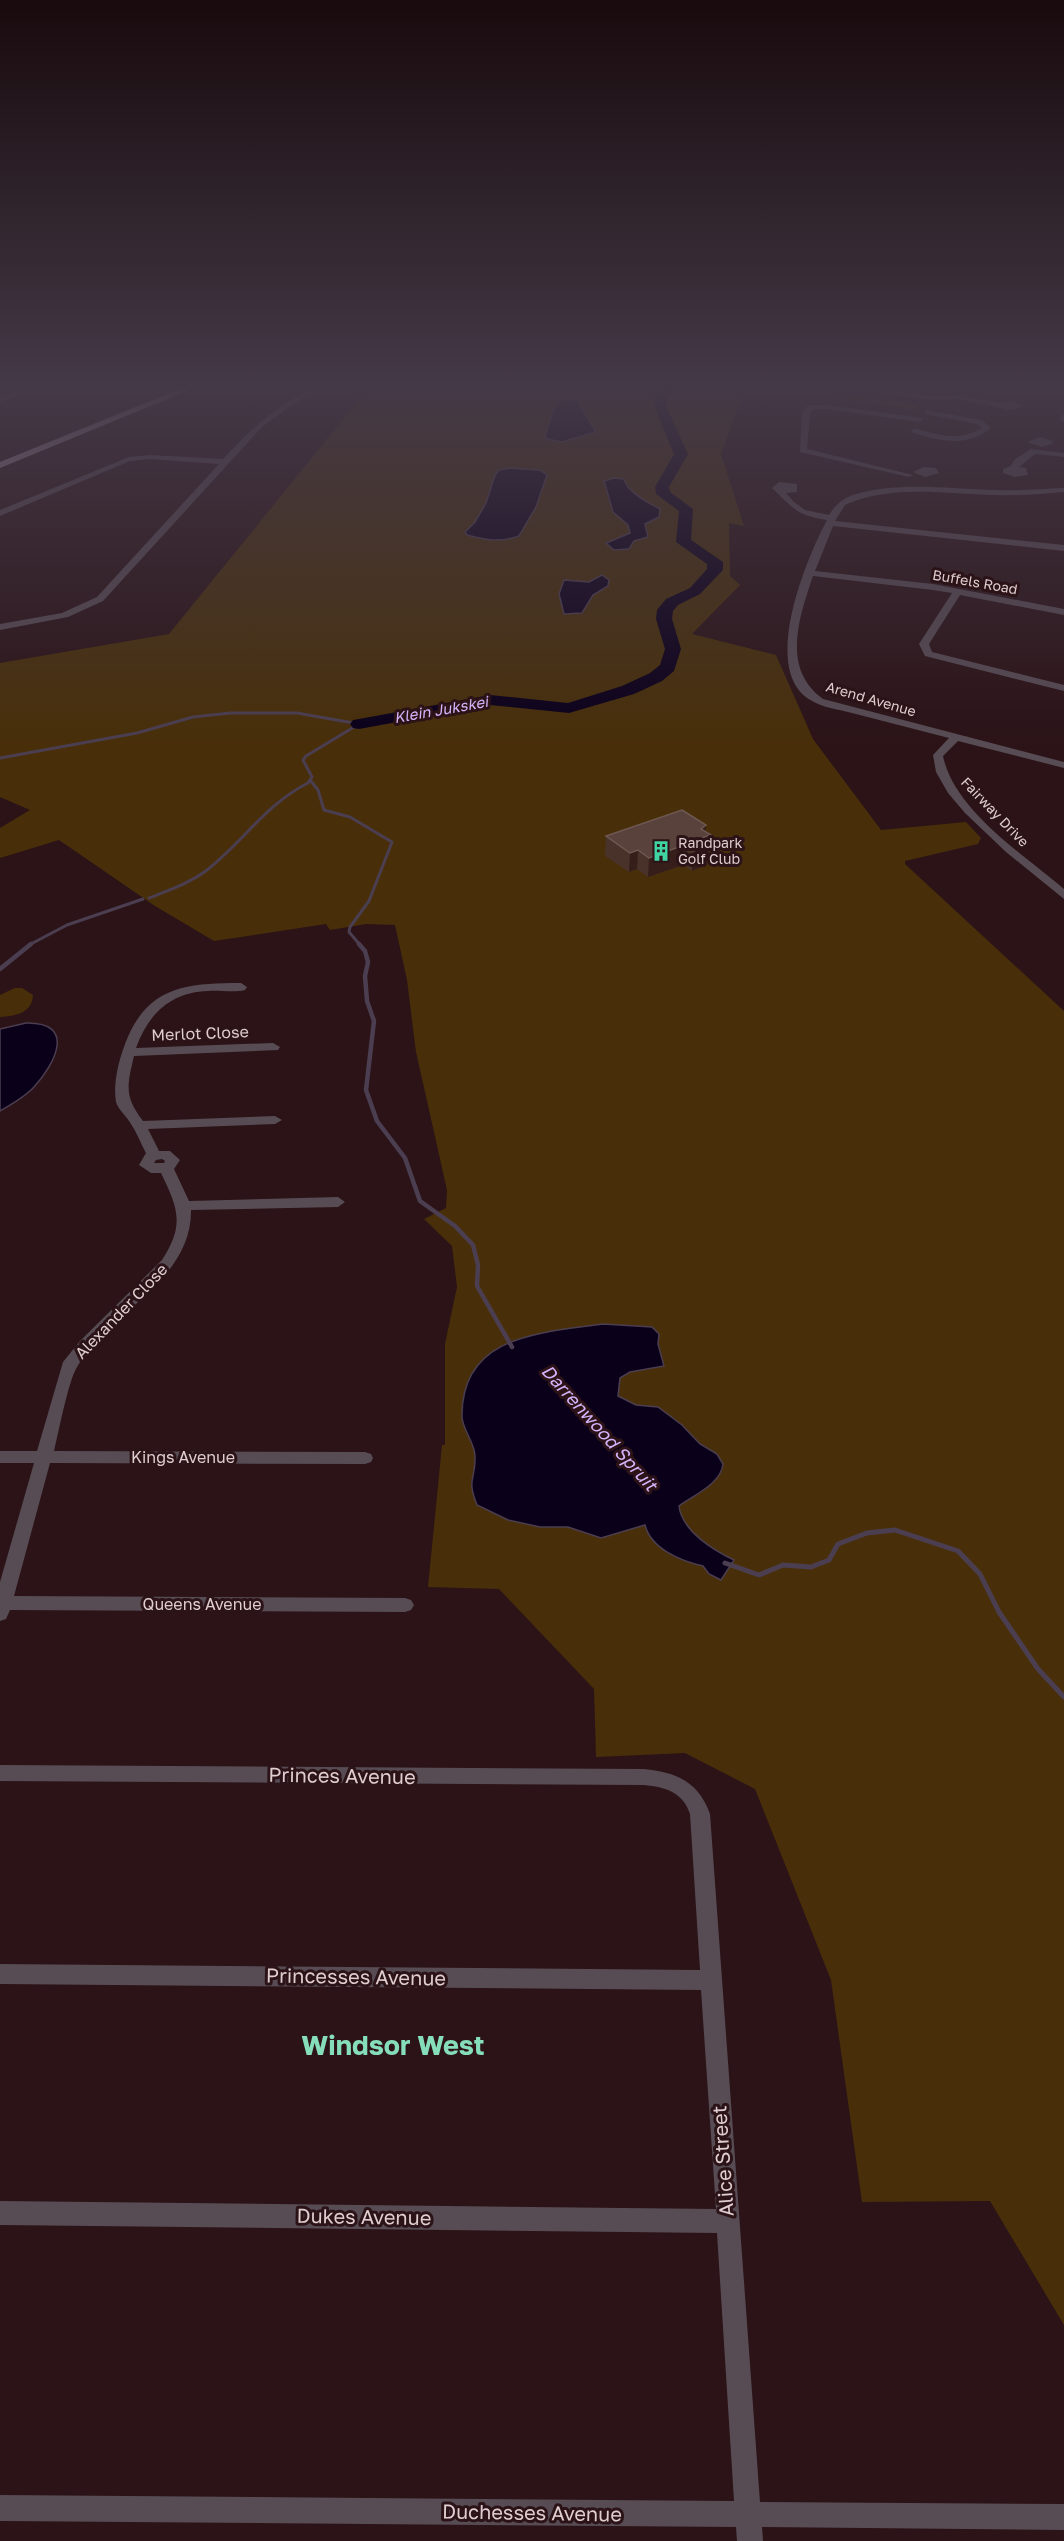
<svg xmlns="http://www.w3.org/2000/svg" width="1064" height="2541" viewBox="0 0 1064 2541" font-family="'Golos Text',sans-serif">
	<style>
		.green { fill: #482f0a }
		.water { fill: #0b001a; stroke: #4b3e50; stroke-width: 1.5 }
		.lines { fill: none; stroke-linecap: round; stroke-linejoin: round }
		.stream-far2 { stroke: #4b3e50; stroke-width: 3 }
		.stream-far1 { stroke: #4b3e50; stroke-width: 4.5 }
		.stream { stroke: #4b3e50; stroke-width: 5 }
		.river { fill: #0b001a; fill-rule: evenodd }
		.minor { fill: #574c54; fill-rule: evenodd }
		.highway { fill: #ab90a2; fill-rule: evenodd }
		.wall { fill: #493229 }
		.shaded-wall { fill: #361e1b }
		.building { fill: #59423b; stroke: #6e5852; stroke-width: 1.5 }
		.labels { text-anchor: middle; stroke-width: 6; stroke-linejoin: round; paint-order: stroke }
		.far-street-label { font-size: 14px; fill: #dfcdcf; stroke: #2b1317 }
		.far-poi-label { font-size: 14px; fill: #dfcdcf; stroke: #2b1317; text-anchor: start }
		.far-water-label { font-size: 15px; font-style: italic; fill: #d5b3fa; stroke: #2b1317 }
		.street-label { font-size: 16px; fill: #dfcdcf; stroke: #2b1317 }
		.water-label { font-size: 18px; font-style: italic; fill: #d5b3fa; stroke: #2b1317 }
		.near-street-label { font-size: 20px; fill: #dfcdcf; stroke: #2b1317 }
		.near-district-label { font-size: 27px; font-weight: bold; fill: #85ddb9; stroke: #2b1317 }
	</style>
	<rect width="100%" height="100%" fill="#2b1317"/>
	<!-- green -->
	<g class="green">
		<path d="M370,386H746L721,454L744,526L729,523L730,576L740,585L692,634L776,655L813,739L881,830L966,822L981,838L978,844L905,861V864L1064,1011V2325L990,2201L862,2202L831,1980L755,1789L685,1753L596,1757L594,1689L499,1589L428,1587L442,1445H445V1344L457,1287L452,1246L424,1219L446,1208L447,1190L416,1052L407,980L395,925L366,924L330,930L326,924L214,941L155,906L59,840L0,858V828L30,810L0,797V663L169,634Z"/>
		<path d="M750,386H783L919,405L917,410Z"/>
		<path d="M15,988H22L33,995C32,1013 16,1016 0,1017V995Z"/>
	</g>
	<!-- water -->
	<g class="water">
		<path d="M564,398L577,400L596,432L562,442L547,439L545,436L555,405Z"/>
		<path d="M509,468L540,470L547,475L536,507L519,536C500,543 486,540 467,535L465,532L475,522L486,503L495,475L499,470Z"/>
		<path d="M614,478L624,479C627,492 649,503 660,509L659,517L645,524L648,537L634,541L629,549L614,550L606,543L630,533L628,525L613,512L604,481Z"/>
		<path d="M602,575L609,580L608,586L593,595L582,613L564,614L559,594L564,580L589,582Z"/>
		<path d="M26,1023C77,1022 55,1064 34,1087C25,1097 12,1104 0,1111V1029Z"/>
		<path d="M603,1324L652,1327L659,1334L658,1344L664,1366L630,1372L620,1378L618,1396L636,1405L658,1407L682,1425L700,1444L717,1454L723,1464C721,1484 694,1495 679,1506C682,1531 713,1550 734,1560L721,1580L709,1574L703,1566C681,1561 651,1549 645,1525L601,1538L568,1527H540L508,1520L477,1505C466,1478 476,1480 475,1456C475,1443 463,1431 462,1417C461,1334 542,1333 603,1324Z"/>
	</g>
	<g class="lines">
		<!-- stream-far2 -->
		<g class="stream-far2">
			<path d="M0,758L137,733L193,717L230,713H297L359,724"/>
			<path d="M310,780L318,790L324,810L350,817L392,842L369,901L350,927L349,932L360,945"/>
			<path d="M149,898C169,890 190,883 207,870C243,842 266,804 308,783L312,777L303,760L306,756L359,724"/>
			<path d="M29,945L67,925L143,899"/>
		</g>
		<!-- stream-far1 -->
		<g class="stream-far1">
			<path d="M359,944L365,951L368,962L365,976L367,1001L374,1021L366,1090L377,1121L405,1158L420,1201L455,1226L473,1245L478,1265L477,1286L512,1347"/>
			<path d="M0,969L31,944"/>
		</g>
		<!-- stream -->
		<path class="stream" d="M725,1563L759,1575L783,1565L811,1567L829,1560L838,1544L867,1533L895,1530L958,1551L980,1574L999,1612L1038,1669L1064,1697"/>
		<!-- river -->
		<path class="river" d="M668,386H682L666,399V406L688,454L669,487L670,492L693,509L691,540L723,562V570L700,594L678,605L673,611L672,619L681,649L674,671L662,681L634,694L569,713L490,705L359,729L353,728L350,724L353,720L359,719L490,695L568,703L622,686L650,673L660,665L665,649L656,619L657,610L666,599L690,588L707,569V564L676,542L679,511L656,494L655,487L674,454L654,406L656,395Z"/>
		<!-- minor -->
		<g class="minor">
			<path d="M30,386H41L0,402V397Z"/>
			<path d="M316,386H326L289,407L262,427L103,601L68,617L0,630V624L62,613L97,597L219,464L150,459L130,461L0,516V510L129,457L150,455L223,459C256,424 273,409 316,386Z"/>
			<path d="M843,386H864L930,396L959,395L1000,403L1013,401L1023,406L1011,410L959,399L930,400Z"/>
			<path d="M1027,386L1064,391V395L1031,388Z"/>
			<path d="M808,405H827L923,418L920,422L827,409H813L810,413L807,449L913,475L909,477L800,452L802,412Z"/>
			<path d="M925,410L982,420L991,428C967,448 938,441 911,432L914,428C938,435 958,442 982,428L977,424L925,414Z"/>
			<path d="M1061,415H1064V422L1060,420Z"/>
			<path d="M1040,437L1052,441L1053,443L1042,447L1027,442Z"/>
			<path d="M1031,449L1064,453V457L1035,454L1019,467L1026,468L1028,475L1015,477L1003,473V469L1011,466L1014,460Z"/>
			<path d="M924,467L936,468L939,473L925,477L913,472Z"/>
			<path d="M779,482L797,484V492L786,493L794,502L805,510L829,515C835,505 842,499 853,495C897,481 950,489 995,490C1018,491 1041,489 1064,488V492C1041,494 1018,496 995,495C947,494 890,484 845,505L835,521L1064,545V551L833,526L815,571L933,584L1064,609V615L960,595L929,644L932,652L1064,685V691L925,656L919,644L952,593L933,590L813,576C799,617 781,669 823,699L1064,762V768L958,741L943,756C954,810 1024,855 1064,889V899L1006,852L965,813L948,793L936,772L933,755L949,738C918,730 887,722 856,714C843,710 828,709 816,703C756,678 806,559 827,520C797,516 792,507 772,488Z"/>
			<path d="M241,983L247,987L245,990C234,993 220,990 208,991C171,992 148,1014 136,1048L273,1043L280,1047L278,1050L134,1056C127,1086 124,1096 143,1121L275,1116L282,1120L275,1124L148,1129L159,1151H170L180,1160L174,1169L189,1201L338,1197L345,1202L338,1207L191,1210C192,1281 109,1312 77,1367C68,1382 59,1431 54,1451L365,1452L371,1454L373,1458L371,1462L365,1464L50,1463L14,1596L405,1598L411,1600L414,1605L411,1610L405,1612L10,1610L6,1619L0,1621V1582L34,1463H0V1451H37L63,1362L80,1341L162,1260C185,1225 178,1208 161,1173H151L139,1165L146,1153C141,1144 137,1133 131,1124C127,1117 118,1109 116,1102C113,1085 118,1063 124,1047C145,987 184,983 241,983ZM162,1159L165,1161L164,1163H154L156,1160Z"/>
			<path d="M0,1765L644,1769C676,1772 699,1782 710,1814L760,2502L1064,2504V2530L762,2527L763,2541H737L736,2527L0,2521V2495L734,2501L717,2233L0,2225V2201L716,2209L701,1990L0,1984V1964L700,1970L690,1814C683,1792 665,1787 644,1785L0,1781Z"/>
		</g>
		<!-- highway -->
		<path class="highway" d="M187,386H199L0,468V462Z"/>
	</g>
	<!-- wall -->
	<path class="wall" d="M706,832L711,835L709,854L707,855V865L692,871L683,865L648,877L637,869L629,872L605,856L606,836Z"/>
	<!-- shaded-wall -->
	<g class="shaded-wall">
		<path d="M706,825L705,837L711,835L709,854L707,855V865L692,871L693,851L698,839L701,829Z"/>
		<path d="M684,845L683,865L648,877L649,858Z"/>
		<path d="M638,850L637,869L629,872L630,853Z"/>
	</g>
	<!-- building -->
	<path class="building" d="M682,810L706,825L701,829L711,835L698,839L708,846L693,851L684,845L649,858L638,850L630,853L606,836Z"/>
	<!-- sky -->
	<linearGradient id="sky" x2="0" y2="1"><stop stop-color="#180a0d"/><stop offset="0.52" stop-color="#443947"/><stop offset="1" stop-color="#443947" stop-opacity="0"/></linearGradient>
	<rect width="1064" height="742" fill="url(#sky)"/>
	<!-- icons -->
	<defs>
		<g id="building-bare" transform="scale(1.62)"><path d="M-4-6H4V6H1V3H-1V6H-4ZM-2.5-4.3h1.7v1.8h-1.7ZM.8-4.3h1.7v1.8H.8ZM-2.5-1h1.7V.8h-1.7ZM.8-1h1.7V.8H.8Z" fill="#3fd4a2" stroke="#2b1317" stroke-width="2.5" paint-order="stroke"/></g>
	</defs>
	<g fill-rule="evenodd">
		<use href="#building-bare" x="661" y="851"/>
	</g>
	<g class="labels">
		<!-- far-street labels -->
		<g class="far-street-label">
			<text transform="translate(975 582) rotate(10)" y="5">Buffels Road</text>
			<text transform="translate(871 699) rotate(16)" y="5">Arend Avenue</text>
			<text transform="translate(995 812) rotate(46)" y="5">Fairway Drive</text>
		</g>
		<!-- far-poi labels -->
		<g class="far-poi-label">
			<text x="678" y="848">Randpark<tspan x="678" dy="16">Golf Club</tspan></text>
		</g>
		<!-- far-water labels -->
		<g class="far-water-label">
			<text transform="translate(441 710) rotate(-10)" y="5">Klein Jukskei</text>
		</g>
		<!-- street labels -->
		<g class="street-label">
			<text transform="translate(200 1033) rotate(-2)" y="6">Merlot Close</text>
			<text transform="translate(121 1311) rotate(-46)" y="6">Alexander Close</text>
			<text x="183" y="1463">Kings Avenue</text>
			<text x="202" y="1610">Queens Avenue</text>
		</g>
		<!-- water labels -->
		<g class="water-label">
			<text transform="translate(599 1428) rotate(48)" y="6">Darrenwood Spruit</text>
		</g>
		<!-- near-street labels -->
		<g class="near-street-label">
			<text transform="translate(342 1776) rotate(1)" y="7">Princes Avenue</text>
			<text transform="translate(356 1977) rotate(1)" y="7">Princesses Avenue</text>
			<text transform="translate(723 2161) rotate(-94)" y="7">Alice Street</text>
			<text transform="translate(364 2217) rotate(1)" y="7">Dukes Avenue</text>
			<text transform="translate(532 2513) rotate(1)" y="7">Duchesses Avenue</text>
		</g>
		<!-- near-district labels -->
		<g class="near-district-label">
			<text x="393" y="2055">Windsor West</text>
		</g>
	</g>
</svg>
